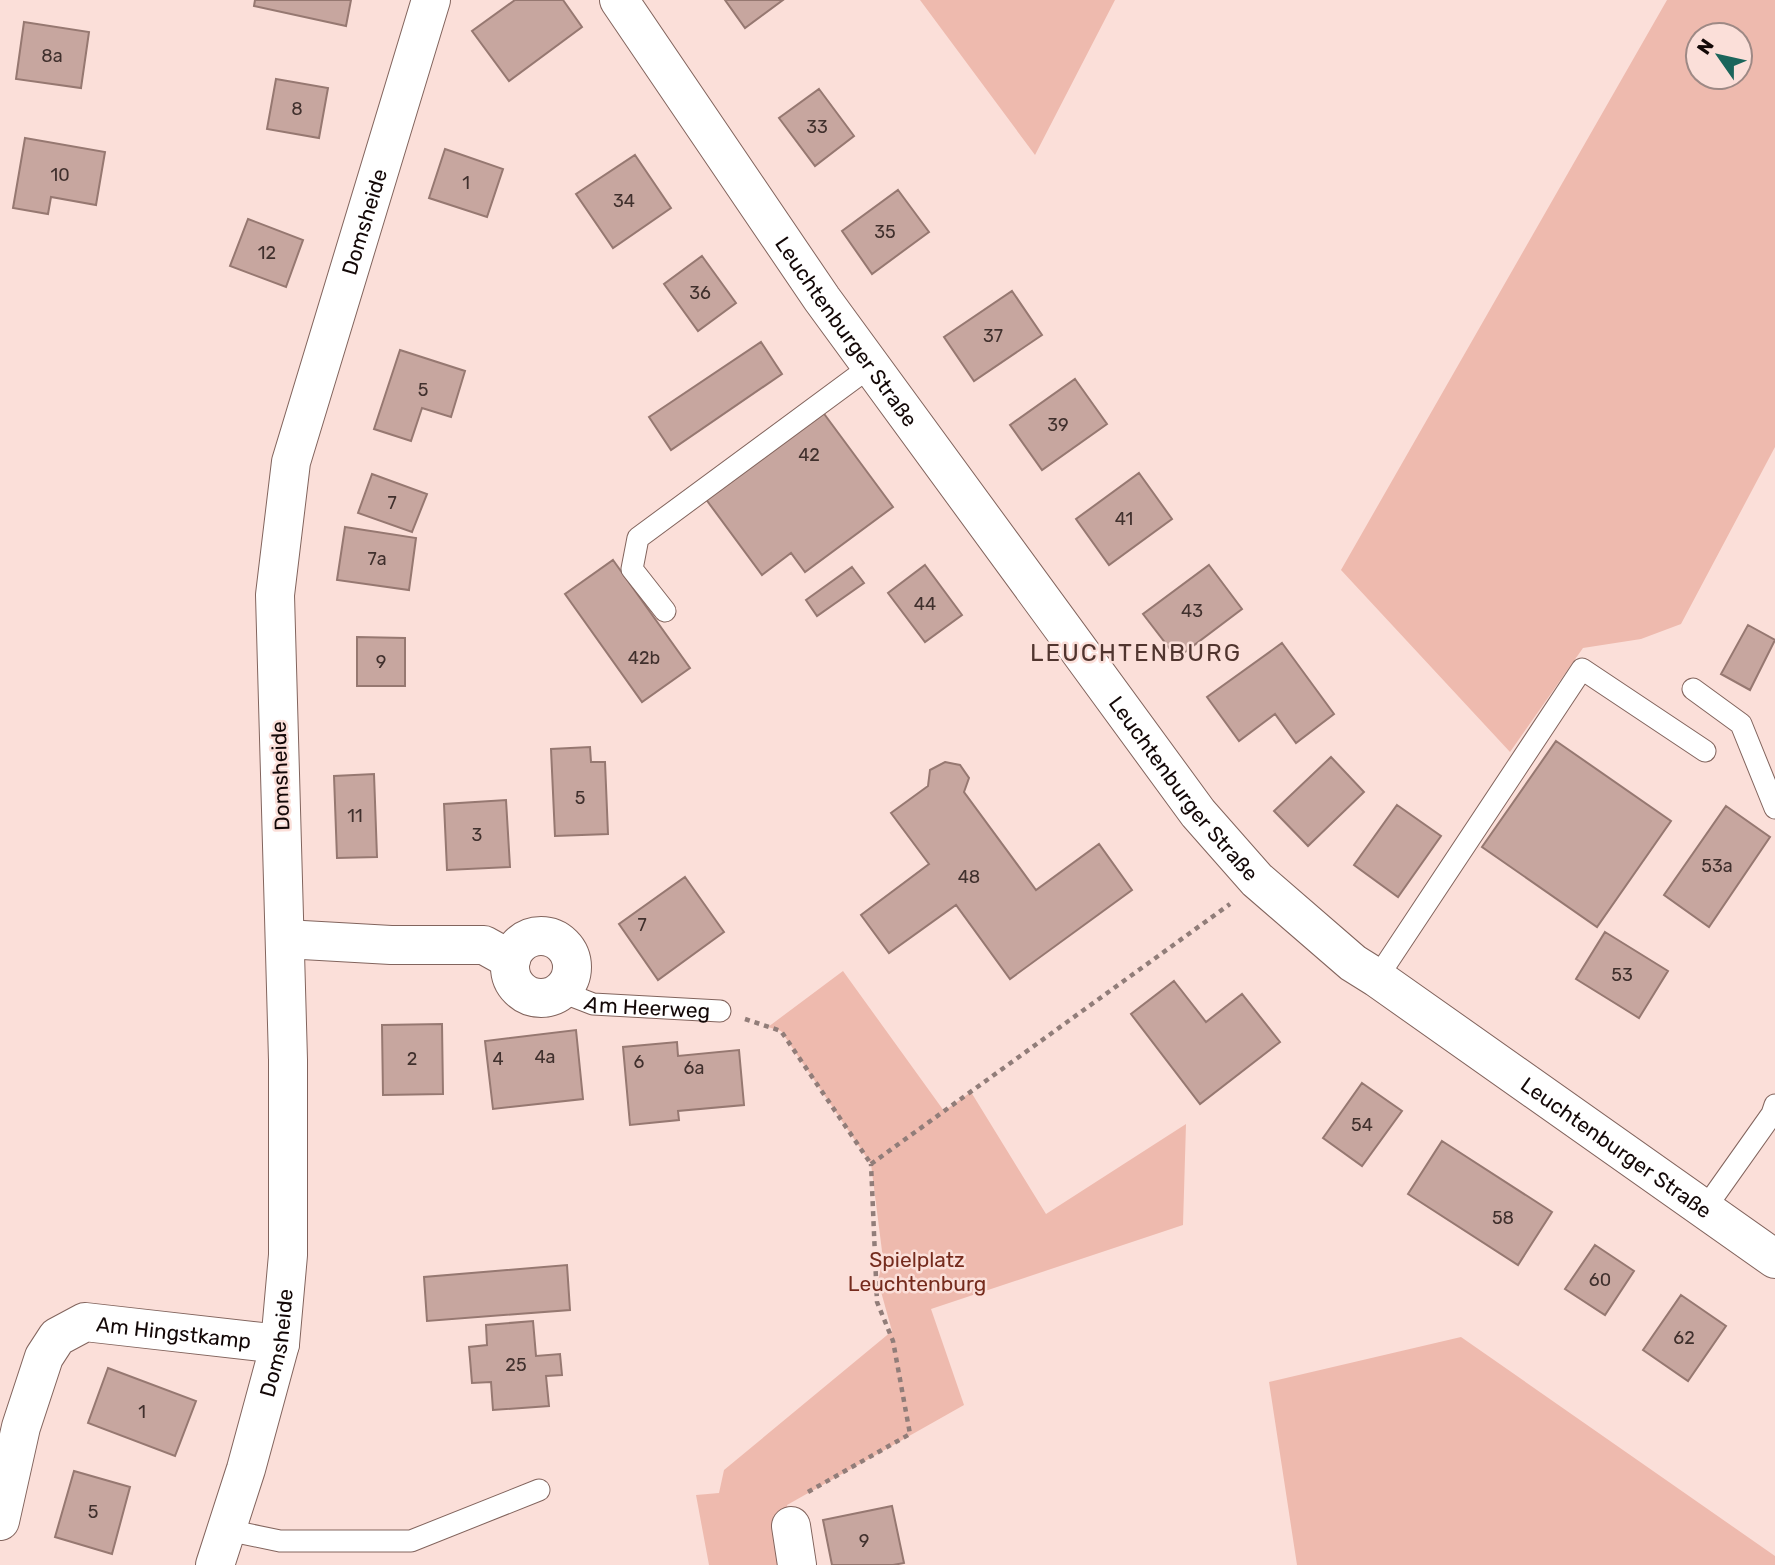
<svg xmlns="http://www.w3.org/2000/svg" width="1775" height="1565" viewBox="0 0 1775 1565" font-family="Rubik,sans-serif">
<rect width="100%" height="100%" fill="#fbdfd9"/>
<path fill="#eebaae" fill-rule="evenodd" d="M920,0h195l-80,155z
M1667,0h108v447l-94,177 -40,15 -58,9 -73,104 -169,-182zM1698,35h42v42h-42z
M843,971l101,140 27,-19 75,122 140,-90 -3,101 -252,84 33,96 -177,100 10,60h-88l-13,-70 23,-2 5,-23 168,-139 -14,-50 5,-22 -12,-95 -90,-133 -13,-4z
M1461,1337l314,219v9h-478l-28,-183z"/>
<path fill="#c7a69f" stroke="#967871" stroke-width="2" d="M255,0h96l-5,26 -92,-20z
M515,0h48l19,27 -73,54 -37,-50z
M725,0h58l-38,28z
M24,22l65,10 -8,56 -65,-9z
M276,79l52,9 -9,50 -52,-9z
M819,89l35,47 -39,30 -36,-48z
M25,138l80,14 -9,53 -45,-8 -3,17 -35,-6z
M445,149l58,20 -16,48 -58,-19z
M635,155l36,53 -58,40 -37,-54z
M898,190l31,42 -57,42 -30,-43z
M248,219l55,21 -17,47 -56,-21z
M702,256l34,47 -38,28 -34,-47z
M1012,291l30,44 -68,46 -30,-44z
M761,342l21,32 -111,76 -22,-33z
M400,350l65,21 -14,46 -29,-9 -11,33 -37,-12z
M1075,379l32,45 -65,46 -32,-45z
M822,411l71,96 -88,65 -14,-19 -29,22 -57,-77z
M1139,473l33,46 -63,46 -33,-46z
M372,474l55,20 -15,38 -54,-19z
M345,527l71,11 -7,52 -72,-10z
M613,560l77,108 -48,34 -77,-108z
M925,565l37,50 -37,27 -37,-49z
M1209,565l33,44 -65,49 -34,-44z
M852,567l12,16 -47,33 -11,-16z
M1748,625l27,15 -25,50 -29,-16z
M357,637l48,1v48h-48z
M1282,643l52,71 -38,29 -21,-29 -36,27 -32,-44z
M1556,741l115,80 -74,106 -115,-80z
M590,747l1,15h14l3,72 -53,2 -4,-87z
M1331,757l33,35 -56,54 -34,-35z
M945,762l15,3 9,13 -5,14 72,98 63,-46 33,46 -122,89 -54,-74 -67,48 -28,-38 68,-51 -38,-51 37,-27 2,-16z
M374,774l3,83 -40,1 -3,-82z
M506,800l4,67 -63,3 -3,-66z
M1397,805l44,31 -43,61 -44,-32z
M1726,806l44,31 -61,90 -45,-32z
M685,877l39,55 -66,48 -39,-56z
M1605,932l63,39 -29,47 -63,-39z
M1174,981l32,41 36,-28 38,48 -80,62 -69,-90z
M442,1024l1,70 -60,1 -1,-70z
M576,1030l7,69 -90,10 -8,-68z
M677,1042l1,14 61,-6 5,55 -66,6 1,9 -49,5 -7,-78z
M1362,1083l40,28 -40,55 -39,-28z
M1442,1141l110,71 -34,53 -110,-71z
M1595,1245l39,26 -29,44 -40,-26z
M567,1265l3,45 -143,11 -3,-44z
M1681,1295l45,31 -38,55 -45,-31z
M533,1321l3,35 24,-2 2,21 -16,1 3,30 -56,4 -2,-28 -19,1 -3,-36 18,-2 -1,-20z
M108,1368l88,33 -21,55 -87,-33z
M74,1471l56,16 -18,67 -57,-17z
M892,1506l12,57 -11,2h-61l-9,-45z"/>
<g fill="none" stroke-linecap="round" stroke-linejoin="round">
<defs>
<g id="service">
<path d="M665,611l-33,-42 6,-31 233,-172"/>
<path d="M1693,689l48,35 34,84"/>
<path d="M1377,978l205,-309 123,82"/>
<path id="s1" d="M562,992l31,12 127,7"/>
<path d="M1704,1210l68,-96 3,-9"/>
<path d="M227,1530l53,11h131l128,-51"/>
</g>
<g id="minor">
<path id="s2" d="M619,0l203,299 376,514 59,67 96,83 24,15 398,281"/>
<circle cx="541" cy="967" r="31"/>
<path d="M285,939l106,6h93l27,15"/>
<path id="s3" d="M0,1521l21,-94 23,-70 13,-20 28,-15 195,22"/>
<path d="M791,1526l6,39"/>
<path id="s4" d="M215,1565l31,-96 34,-125 8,-89v-195l-13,-465 16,-133 140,-462"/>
</g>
</defs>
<use href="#service" stroke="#82645d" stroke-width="23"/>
<use href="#minor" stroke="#82645d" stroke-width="40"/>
<path stroke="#917d79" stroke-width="4.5" stroke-dasharray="5 5" stroke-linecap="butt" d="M745,1019l36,12 90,133
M871,1164l359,-260
M808,1492l102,-58 -17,-93 -16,-39 -6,-138"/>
<use href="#service" stroke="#fff" stroke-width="21"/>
<use href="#minor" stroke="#fff" stroke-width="38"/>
</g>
<g text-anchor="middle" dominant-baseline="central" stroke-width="5" stroke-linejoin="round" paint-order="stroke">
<g font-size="18" fill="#40302d">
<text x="52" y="56">8a</text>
<text x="297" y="109">8</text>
<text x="817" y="127">33</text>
<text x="60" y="175">10</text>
<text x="466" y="183">1</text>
<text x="624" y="201">34</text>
<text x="885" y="232">35</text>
<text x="267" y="253">12</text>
<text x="700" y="293">36</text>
<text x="993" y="336">37</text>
<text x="423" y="390">5</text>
<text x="1058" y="425">39</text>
<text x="809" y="455">42</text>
<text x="392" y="503">7</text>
<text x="1124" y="519">41</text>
<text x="377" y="559">7a</text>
<text x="925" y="604">44</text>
<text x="1192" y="611">43</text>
<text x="644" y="658">42b</text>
<text x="381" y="662">9</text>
<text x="580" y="798">5</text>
<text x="355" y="816">11</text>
<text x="477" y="835">3</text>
<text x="1717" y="866">53a</text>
<text x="969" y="877">48</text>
<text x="642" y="925">7</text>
<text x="1622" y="975">53</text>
<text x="545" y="1057">4a</text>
<text x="412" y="1059">2</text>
<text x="498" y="1059">4</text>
<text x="639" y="1062">6</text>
<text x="694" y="1068">6a</text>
<text x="1362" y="1125">54</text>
<text x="1503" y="1218">58</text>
<text x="1600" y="1280">60</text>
<text x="1684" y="1338">62</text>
<text x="516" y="1365">25</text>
<text x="142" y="1412">1</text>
<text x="93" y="1512">5</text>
<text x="864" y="1541">9</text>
</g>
<g font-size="21" fill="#130807" stroke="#fbdfd9">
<text stroke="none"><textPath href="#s4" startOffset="1365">Domsheide</textPath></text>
<text stroke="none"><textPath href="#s2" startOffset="402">Leuchtenburger Straße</textPath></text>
<text transform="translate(280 776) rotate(-92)">Domsheide</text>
<text stroke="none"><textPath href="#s2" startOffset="970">Leuchtenburger Straße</textPath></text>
<text stroke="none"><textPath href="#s1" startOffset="88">Am Heerweg</textPath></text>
<text stroke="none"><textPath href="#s2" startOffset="1536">Leuchtenburger Straße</textPath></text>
<text stroke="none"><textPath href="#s3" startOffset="315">Am Hingstkamp</textPath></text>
<text stroke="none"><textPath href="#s4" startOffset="231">Domsheide</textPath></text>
</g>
<g font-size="21" fill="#752b1d" stroke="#fbdfd9">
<text x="917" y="1259">Spielplatz<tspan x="917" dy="24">Leuchtenburg</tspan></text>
</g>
<g font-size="24" letter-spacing="2" fill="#50352f" stroke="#fbdfd9">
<text x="1136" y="653">LEUCHTENBURG</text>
</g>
</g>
<g transform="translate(1719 56) rotate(304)"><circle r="33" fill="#fbdfd9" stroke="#9e8985" stroke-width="2"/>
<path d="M0-5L12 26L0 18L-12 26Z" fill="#1b655b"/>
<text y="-10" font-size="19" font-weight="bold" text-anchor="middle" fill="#130807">N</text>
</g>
</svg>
